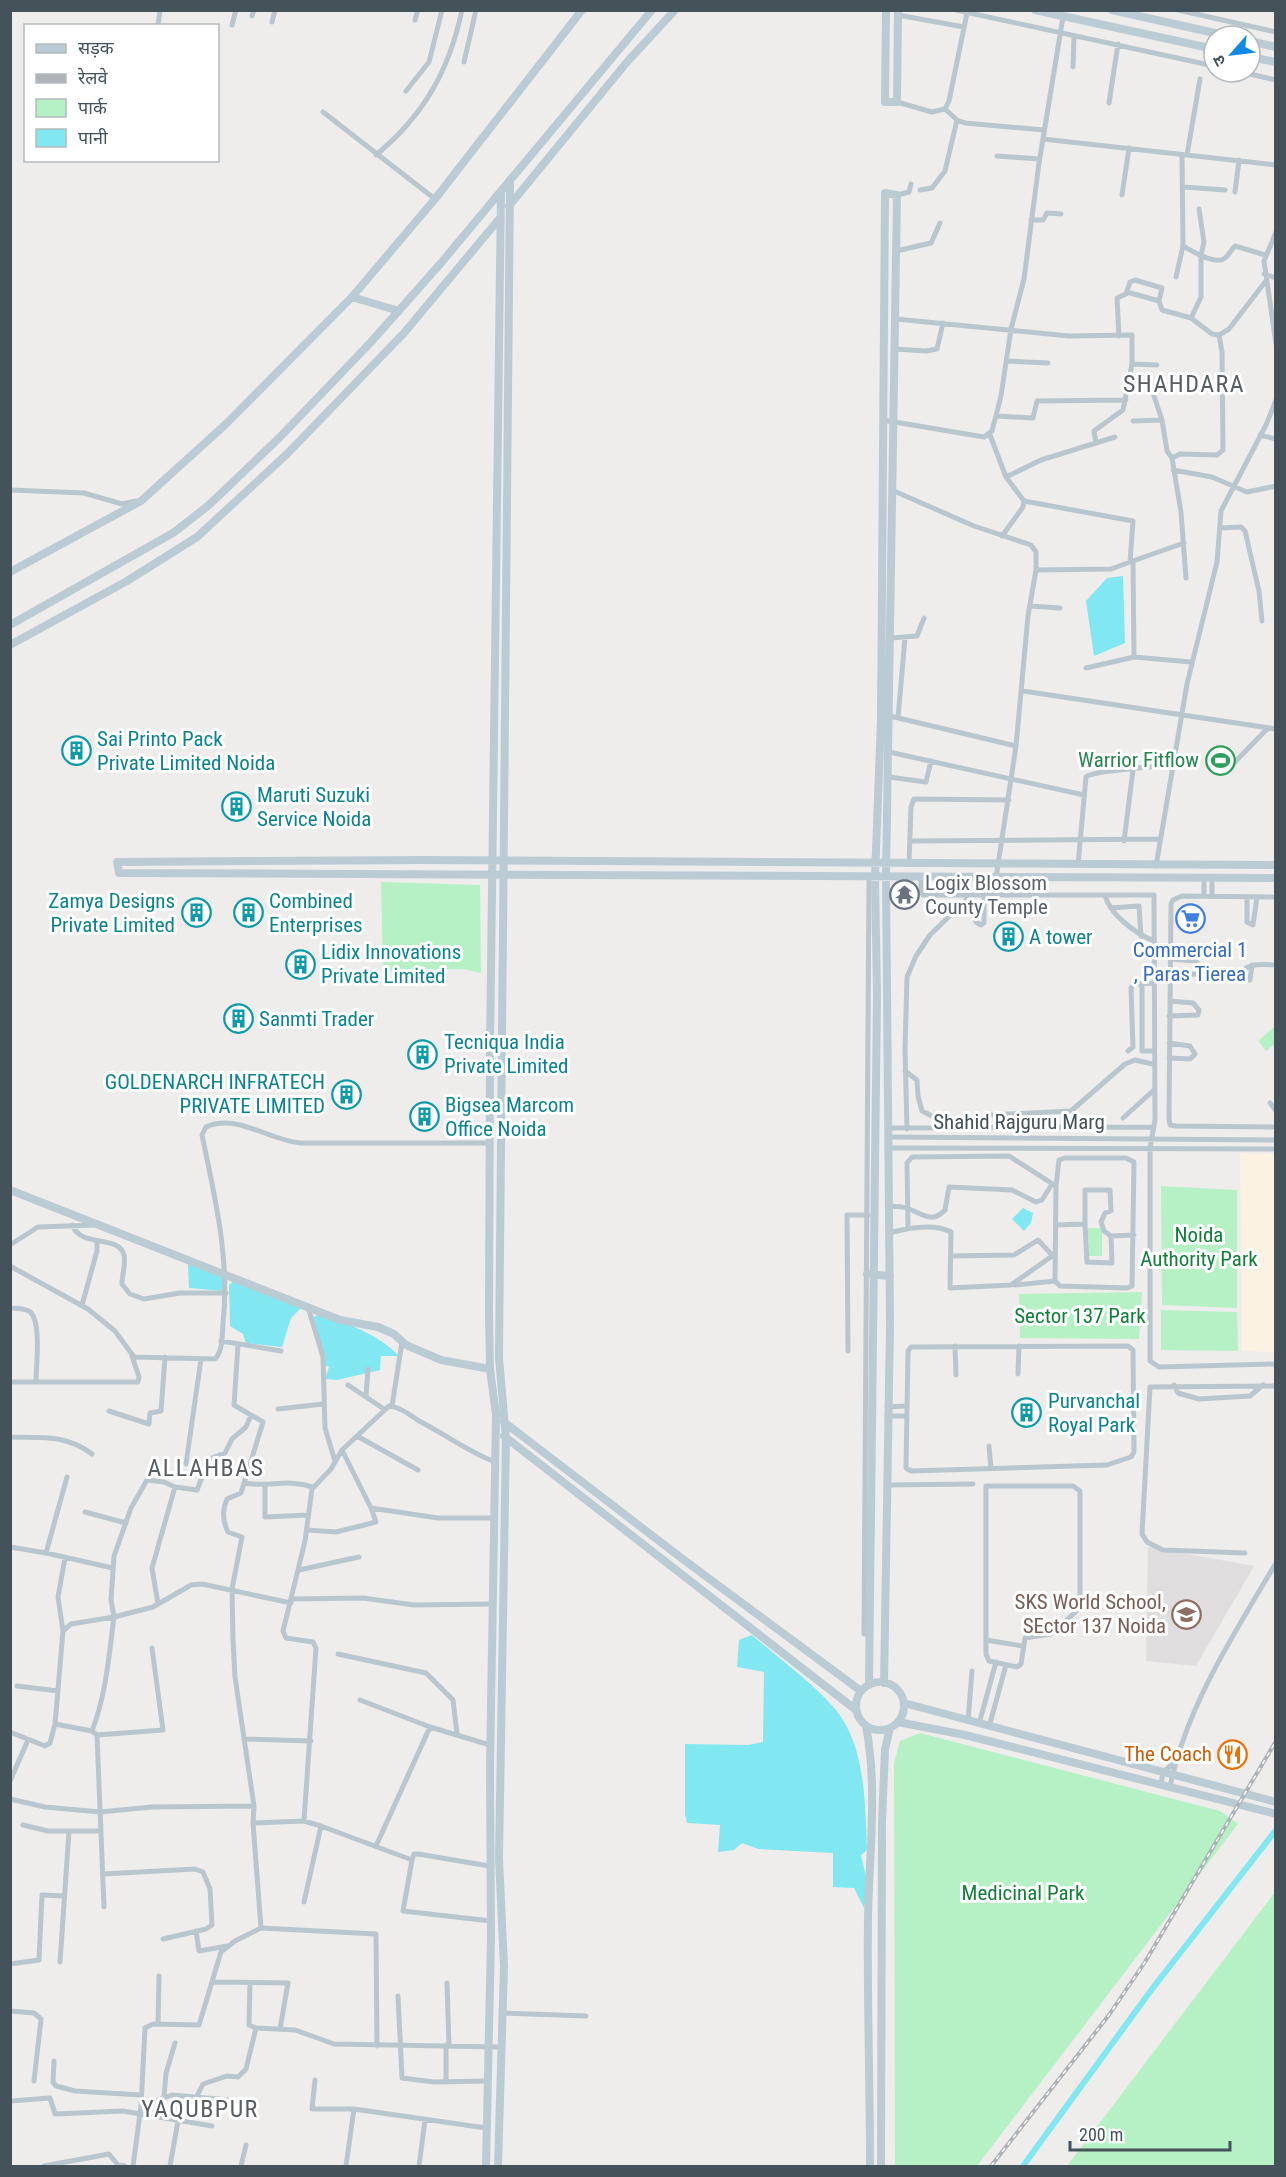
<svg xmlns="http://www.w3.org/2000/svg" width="1286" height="2177" viewBox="0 0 1286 2177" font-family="'Roboto Condensed','Noto Sans Devanagari',sans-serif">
<rect width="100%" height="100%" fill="#efecec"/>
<path fill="#fcf2e2" d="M1240,1153l35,1v198l-33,-1z"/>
<path fill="#e0ddde" d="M1148,1547l106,19 -58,100 -50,-5z"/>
<path fill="#b6f1c5" d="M381,882l99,3 1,88 -18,-4 -80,2z
M1275,1026v18l-9,7 -8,-10z
M1161,1186l76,4v118l-75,-3z
M1088,1228h14v28h-13z
M1142,1292l-3,47 -119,-1 -1,-44z
M1161,1310l76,2 1,39 -77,-1z
M920,1733l300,78 18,13 -261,342h-82l-1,-403 6,-22z
M1275,1892v274h-208z"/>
<path fill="#81e7f0" d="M1123,576l2,67 -31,13 -8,-55 21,-23z
M1023,1208l10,5 -2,10 -7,8 -12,-12z
M188,1264l36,12 -1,15 -34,-3z
M235,1280l66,28 -10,10 -9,29 -36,-4 -3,-9 -13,-8 -1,-41z
M320,1314c29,11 57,19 79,42h-18l-1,14 -43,10 -12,-1 4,-12 -6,-3 -9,-47z
M752,1635c26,23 62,49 83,74 31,37 30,95 32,141l-6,5 8,35 -5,18 -10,-20 -21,-1v-34l-75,-4 -16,-6 -8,7 -16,2 2,-27 -33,-2 -2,-9v-70l63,1 15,-3 1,-70 -27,-5 2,-27z"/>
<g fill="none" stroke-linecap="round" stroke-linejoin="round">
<path stroke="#81e7f0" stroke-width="6" d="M1023,2166l129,-177 124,-159"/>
<path stroke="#b9c6cd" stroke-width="5" d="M956,10l258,56
M1178,10l98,22
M898,15l66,12
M252,16l2,-6
M415,20l3,-10
M272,22l3,-12
M232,25l4,-15
M158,26l2,-16
M464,62l12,-52
M1073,67l1,-31
M1241,72l35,8
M406,91l23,-29 13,-52
M897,102l35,10 13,-3 4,-8 18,-88
M1109,103l9,-59
M945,109l12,11 8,3 79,7
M323,112l112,87
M1043,139l233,26
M376,155c48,-40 73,-84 86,-145
M1187,155l13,-76
M997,156l42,3
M1184,187l41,3
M920,190l12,-2 13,-17 12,-51
M1235,192l4,-32
M897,195l12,-3 2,-8
M1122,195l7,-47
M1031,220h12l4,-7 14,1
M1276,232l-12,29 12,83
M1183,246c9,5 33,20 42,12 4,-3 6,-8 10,-12l30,9
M896,251l35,-8 9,-20
M1264,274l12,4
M1176,277l7,-31 -1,-91
M1127,292l32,9 3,9 29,8 21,16 7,1 10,-6 36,-47
M1191,318l10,-21v-42l3,-13 -5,-33
M896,319l173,17 63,-1v29l-9,46 -29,21 2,12
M1119,336l-2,-38 9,-4 4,-12 5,-2 27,8 -3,13
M895,349l31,2 11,-2 6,-26
M1007,361l41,2
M1132,364l25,1
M997,416l36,2 4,-17 89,-1
M883,420l101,17 8,-6 9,-35 10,-67 13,-50 15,-116 24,-146
M1162,420l5,31 5,7
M1133,421l29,-1 -9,-27 3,-5 11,-3
M990,435l16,42 18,24 -1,6 -21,29
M1260,435l16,4
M1173,470l39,7 35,15 29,-6
M1006,477l35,-17 74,-23
M10,490l74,3 38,11 14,-3
M894,491l80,35 57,19 5,7v18l-8,46 -12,130 -20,132
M1024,501l109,20 -3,41 54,-19
M1220,528l21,-1 4,4 14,60 3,30
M1036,570l75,-1 19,-7
M1186,578l-5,-66 -9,-54 8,-4 37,1 6,-5 -1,-98 -3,-17
M1030,606l30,2
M891,638l26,-2 7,-18
M1134,657l57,5
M1086,668l48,-11 -1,-96
M1023,691l253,38
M890,716l126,30
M898,718l7,-80
M889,752l195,43
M1231,766l37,-38
M889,777l37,5 5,-21
M910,841l250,-2
M1124,841l9,-71
M909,863l2,-56 3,-8 95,1
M1078,865l8,-88c7,-7 70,-10 85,-12
M1156,866l31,-182 30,-122 4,-51 45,-86 10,-25
M869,877l-5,757h6
M1027,878v17
M1212,879v17
M921,893v-15
M923,895h48
M1035,895h119l1,225 -5,28v213l9,6 117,-3
M1105,895c4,19 31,39 49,46
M1204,896v-17
M1247,897v25l6,3 4,-28
M1276,897l-94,-1 -9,4 -2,4 -2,214 1,7 6,1 100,1
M968,898l8,24 5,3 3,-2v-28
M1111,908l28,-2 2,30
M1252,965l-2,15 -12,-1c5,-17 23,-15 38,-14
M1170,975l27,-1 4,-3 -5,-10 -26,-2
M1142,984v67h11
M1169,1016l29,-1 1,-5 -6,-7 -23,-2
M1128,1051l5,-4 -2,-59 3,-4 19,-1
M1169,1058l21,1 5,-5 -5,-8 -21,-3
M905,1071l12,9 1,16 4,15 10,5 18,1 8,11
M1270,1103l6,8
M1123,1118l31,-28
M888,1128l266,-1
M976,1128l13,-13 82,-4 54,-47 10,-4 18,4
M907,1129l-2,-80 2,-72 9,-21 14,-21 41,-40h64v-17
M888,1137l388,3
M888,1148l388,1
M1065,1158h61l8,4 -2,124 -5,2 -67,-2 -5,-5 1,-95 3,-26z
M889,1206c6,1 14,0 20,3 14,5 23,15 36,1l4,-23 63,3 24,12 6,-2 10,-16
M72,1225c10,24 47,9 52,30 2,9 -2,20 -2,29l8,10 14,5 36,-6h46
M1056,1225l29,-1 2,38 25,1 -1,-27 -7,-5 -3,-9 4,-9 6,-2 -1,-21h-25v34
M908,1228l-1,-65 5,-6 97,-1 47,30
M889,1233c18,-5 45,-10 62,-1l-1,56 61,-3 44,-31
M1111,1236l23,-1
M10,1245l28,-18 57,-2
M951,1256l63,-1 24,-15 15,16
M10,1266l78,43 27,22 19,26 81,2c8,-8 7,-24 8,-35 7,-66 -8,-126 -21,-189l4,-8c31,-14 62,13 94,16h191
M1015,1285l40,-4
M82,1305l15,-54v-9
M308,1307l15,50 2,71 10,33
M10,1308c6,0 14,1 19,3 13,8 7,56 7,70
M221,1341l60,10
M238,1345l-4,60 29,17 -22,71 -14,6c-5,11 -4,23 1,33l14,5 -10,52 1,51 2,37 19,129 -1,17 8,105
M955,1346l1,29
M1128,1346l5,4 1,102 -3,5 -24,8 -196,6 -5,-3 2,-117 3,-4z
M848,1351l-1,-136h21
M1018,1374l1,-28
M10,1382h128l1,-5 -7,-21
M348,1385l36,24
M1174,1385l4,8 21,6 51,-3 13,-11
M366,1397l2,-28
M392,1406l10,-64
M887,1407l19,-1
M278,1409l45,-5
M109,1411l40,13 1,-11 11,-2 4,-54
M887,1416h19
M357,1436l61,34
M10,1437c31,1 56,-3 82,17
M989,1446l2,23
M186,1464l15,-105
M244,1483c26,5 41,-5 69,4
M265,1484v33l43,-2
M886,1485l87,-1
M986,1486h87l7,5v117l-29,26 -26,4 -4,26 -4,3 -28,-6 -3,-7z
M371,1508l67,10h56
M85,1512l41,11
M307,1530l29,2 40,-10 -5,-14 -29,-58
M10,1547l36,6 21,-76
M46,1553l67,15
M1245,1553l-82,-3 -16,-8 -5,-8 8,-147 126,-1
M299,1570l60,-13
M292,1599l71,-1 51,7 79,-1
M158,1604l-6,-36 23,-81 22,3 12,-31 16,-6 7,-14 14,-12 5,-12
M63,1631l8,-7 43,-7 -3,-17 3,-44 17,-48 16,-28 17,2 11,5
M986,1640l36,6
M338,1654l88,19 27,27 4,34
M17,1686l41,5
M360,1700l70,27 60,18
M968,1721l4,-50
M55,1724l37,7
M979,1724l17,-62
M989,1727l17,-62
M10,1732l35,14 5,-3 5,-19 8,-93 -5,-34 7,-39
M97,1735l66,-5 -11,-82
M245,1739l66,2
M10,1781l18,-41
M1161,1784l2,-12 11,-9
M1170,1787c16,-80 65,-155 106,-224
M10,1799l35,8 55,5 52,-5 102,-1
M253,1823l51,-2
M23,1825l25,6h53
M321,1826l-17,-5 12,-173 -3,-6 -27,-4 -3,-7 22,-90 7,-52 19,-20 11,-19 47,-44c11,1 21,9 30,15 26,13 49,31 76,41
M376,1846l54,-119
M412,1860l-9,51 88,10
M103,1874l92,-5 8,3 7,17 2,36 -6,4 -43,10
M304,1902l17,-76 91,34 2,-6h4l71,12
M104,1907l-7,-172 -5,-4c14,-36 17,-76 22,-114l39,-10 38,-22 11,-1 89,19
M196,1931l3,20 28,-5
M60,1962l9,-131
M10,1964l29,-4 3,-65 22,1
M213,1982l75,1 -8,46
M250,1983l-1,42 7,3
M447,1983l2,62
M398,1996l4,82 32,4 53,-1
M10,2011l24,2 7,6 -7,62
M502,2013l84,3
M158,2024l1,-48
M446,2045v37
M54,2061l-1,21 3,4 19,5 66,4
M315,2080l-3,29h42l132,19
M197,2096l6,-12 24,-8 11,1 8,-8 10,-41 39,2 39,14 166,3
M164,2097l2,-24 9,-30
M11,2101l39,-3 5,16 68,-3 89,15
M141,2106l31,-11 57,5
M44,2166l65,-12 9,11 7,1
M133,2166l8,-60 4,-78 8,-4 46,1 22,-73 14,-11 26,-13 115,6 1,112
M170,2166l8,-45
M241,2166l5,-21
M346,2166l8,-57
M419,2166l6,-46"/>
<path stroke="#bbcbd4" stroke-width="8" d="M886,10l-1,92h12l1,-92
M1035,10l179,39
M1112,10l116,26
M1250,41l26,6
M1250,57l26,5
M509,206l118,-144 48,-52
M352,297l47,14
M10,572l131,-71 85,-77 126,-127 83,-98 147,-189
M10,625l163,-92 36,-28 71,-68 91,-95 70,-79 211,-253
M10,645l117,-64 70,-44 90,-83 117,-121 96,-115
M1276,865l-852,-5 -307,2 2,11 1157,5
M10,1190l330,130 38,7 16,7 12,11 35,15 49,9
M867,1274l23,2
M504,1422l180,138 177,131
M504,1436l352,274
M856 1706a24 24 0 1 1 48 0a24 24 0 1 1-48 0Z
M869,1685l8,-690 -2,-118 6,-158 4,-526 12,2 -11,682 4,449 -6,357
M904,1703l372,99
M898,1722l67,13 311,79
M866,1726c12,62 3,129 2,193 -1,82 2,165 2,247
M486,2166l5,-228 -1,-172 6,-351 -6,-46 -1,-52 1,-268 11,-857
M498,2166l6,-200 -5,-107 7,-421 -7,-80 11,-1178
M881,2166l1,-344 3,-73 5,-21"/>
<defs>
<path id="rail" d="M991,2166l118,-151 36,-53 131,-221"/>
</defs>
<use href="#rail" stroke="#aeb3b7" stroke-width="4"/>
<use href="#rail" stroke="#fff" stroke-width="1.5" stroke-dasharray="4.5" stroke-linecap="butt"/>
</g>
<defs>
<symbol id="building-ring" viewBox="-11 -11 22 22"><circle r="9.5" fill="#fff" stroke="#0f9aa8" stroke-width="1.5"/><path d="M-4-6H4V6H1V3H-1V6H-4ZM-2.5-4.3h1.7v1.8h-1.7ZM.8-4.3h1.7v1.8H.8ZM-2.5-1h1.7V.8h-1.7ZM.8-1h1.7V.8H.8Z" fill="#0f9aa8"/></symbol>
<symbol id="stadium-ring" viewBox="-11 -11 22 22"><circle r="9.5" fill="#fff" stroke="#2e9e5b" stroke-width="1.5"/><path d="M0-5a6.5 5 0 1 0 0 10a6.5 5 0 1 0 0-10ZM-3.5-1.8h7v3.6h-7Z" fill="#2e9e5b"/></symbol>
<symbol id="temple-ring" viewBox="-11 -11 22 22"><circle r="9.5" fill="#fff" stroke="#6b7280" stroke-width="1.5"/><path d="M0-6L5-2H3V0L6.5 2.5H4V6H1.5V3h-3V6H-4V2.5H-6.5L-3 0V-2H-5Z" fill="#6b7280"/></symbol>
<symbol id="supermarket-ring" viewBox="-11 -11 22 22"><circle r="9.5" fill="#fff" stroke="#3f7fe0" stroke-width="1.5"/><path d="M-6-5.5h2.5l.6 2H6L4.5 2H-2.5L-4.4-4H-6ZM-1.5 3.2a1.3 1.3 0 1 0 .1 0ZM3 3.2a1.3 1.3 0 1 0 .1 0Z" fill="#3f7fe0"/></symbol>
<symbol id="school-ring" viewBox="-11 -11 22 22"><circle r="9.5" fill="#fff" stroke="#8d6e63" stroke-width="1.5"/><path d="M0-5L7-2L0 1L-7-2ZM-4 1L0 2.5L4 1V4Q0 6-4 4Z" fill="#8d6e63"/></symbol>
<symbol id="restaurant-ring" viewBox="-11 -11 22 22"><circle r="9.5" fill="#fff" stroke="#e8710a" stroke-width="1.5"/><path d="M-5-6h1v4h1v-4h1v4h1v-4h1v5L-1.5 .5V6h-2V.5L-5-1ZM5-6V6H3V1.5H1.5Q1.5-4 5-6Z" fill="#e8710a"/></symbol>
</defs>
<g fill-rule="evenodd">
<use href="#building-ring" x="60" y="734" width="33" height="33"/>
<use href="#stadium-ring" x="1204" y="744" width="33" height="33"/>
<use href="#building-ring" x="220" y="790" width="33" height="33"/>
<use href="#temple-ring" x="888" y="878" width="33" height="33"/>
<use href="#building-ring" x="180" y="896" width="33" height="33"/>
<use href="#building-ring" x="232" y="896" width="33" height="33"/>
<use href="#supermarket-ring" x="1174" y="902" width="33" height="33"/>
<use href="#building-ring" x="992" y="920" width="33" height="33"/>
<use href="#building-ring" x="284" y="948" width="33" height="33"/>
<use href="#building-ring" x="222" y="1002" width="33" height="33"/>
<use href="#building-ring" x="406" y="1038" width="33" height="33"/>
<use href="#building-ring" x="330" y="1078" width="33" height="33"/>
<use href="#building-ring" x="408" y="1100" width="33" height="33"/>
<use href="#building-ring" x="1010" y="1396" width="33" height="33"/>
<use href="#school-ring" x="1170" y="1598" width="33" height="33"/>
<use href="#restaurant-ring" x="1216" y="1738" width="33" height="33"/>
</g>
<g text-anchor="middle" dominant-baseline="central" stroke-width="6" stroke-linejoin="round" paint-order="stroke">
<g font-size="21" fill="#0d838f" stroke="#fff" text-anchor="start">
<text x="97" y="739">Sai Printo Pack<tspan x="97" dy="24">Private Limited Noida</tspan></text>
<text x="257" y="795">Maruti Suzuki<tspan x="257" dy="24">Service Noida</tspan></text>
<text x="175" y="901" text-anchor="end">Zamya Designs<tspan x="175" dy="24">Private Limited</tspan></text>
<text x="269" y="901">Combined<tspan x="269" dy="24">Enterprises</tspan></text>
<text x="1029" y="937">A tower</text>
<text x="321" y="952">Lidix Innovations<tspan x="321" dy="24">Private Limited</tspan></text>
<text x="259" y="1019">Sanmti Trader</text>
<text x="444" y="1042">Tecniqua India<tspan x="444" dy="24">Private Limited</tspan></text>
<text x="325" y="1082" text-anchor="end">GOLDENARCH INFRATECH<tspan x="325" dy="24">PRIVATE LIMITED</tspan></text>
<text x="445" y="1105">Bigsea Marcom<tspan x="445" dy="24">Office Noida</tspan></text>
<text x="1048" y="1401">Purvanchal<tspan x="1048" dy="24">Royal Park</tspan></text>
</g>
<g font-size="21" fill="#27864d" stroke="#fff" text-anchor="end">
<text x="1199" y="760">Warrior Fitflow</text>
</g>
<g font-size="21" fill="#5b616d" stroke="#fff" text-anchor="start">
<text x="925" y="883">Logix Blossom<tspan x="925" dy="24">County Temple</tspan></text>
</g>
<g font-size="21" fill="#366cbe" stroke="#fff">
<text x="1190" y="950">Commercial 1<tspan x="1190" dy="24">, Paras Tierea</tspan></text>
</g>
<g font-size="21" fill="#44525a" stroke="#fff">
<text x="1019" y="1122">Shahid Rajguru Marg</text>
</g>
<g font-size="21" fill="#117f3a" stroke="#fff">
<text x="1199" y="1235">Noida<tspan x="1199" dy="24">Authority Park</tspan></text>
<text x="1080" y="1316">Sector 137 Park</text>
<text x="1023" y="1893">Medicinal Park</text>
</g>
<g font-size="21" fill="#785e54" stroke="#fff" text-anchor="end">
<text x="1166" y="1602">SKS World School,<tspan x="1166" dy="24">SEctor 137 Noida</tspan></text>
</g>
<g font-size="21" fill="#c56008" stroke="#fff" text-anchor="end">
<text x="1212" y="1754">The Coach</text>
</g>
<g font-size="24" letter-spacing="1.5" fill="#585e61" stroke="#fff">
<text x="1184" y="384">SHAHDARA</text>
<text x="206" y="1468">ALLAHBAS</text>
<text x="200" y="2109">YAQUBPUR</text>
</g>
</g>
<rect width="1286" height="2177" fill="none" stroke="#44525a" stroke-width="24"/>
<rect x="24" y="24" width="195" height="138" fill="#ffffff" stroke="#b4babd" stroke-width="1.5"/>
<rect x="36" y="44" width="30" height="9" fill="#bbcbd4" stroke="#b4babd" stroke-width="1.5"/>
<text x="78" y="54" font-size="18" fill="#44525a">सड़क</text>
<rect x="36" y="74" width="30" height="9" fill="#aeb3b7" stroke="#b4babd" stroke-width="1.5"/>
<text x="78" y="84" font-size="18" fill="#44525a">रेलवे</text>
<rect x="36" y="99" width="30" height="18" fill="#b6f1c5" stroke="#b4babd" stroke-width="1.5"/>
<text x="78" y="114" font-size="18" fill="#44525a">पार्क</text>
<rect x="36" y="129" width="30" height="18" fill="#81e7f0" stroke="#b4babd" stroke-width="1.5"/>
<text x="78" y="144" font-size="18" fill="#44525a">पानी</text>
<g transform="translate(1232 54) rotate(242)"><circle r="28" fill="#ffffff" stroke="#b4babd" stroke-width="1.5"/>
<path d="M0-4.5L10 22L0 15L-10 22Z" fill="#0f89e6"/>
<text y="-9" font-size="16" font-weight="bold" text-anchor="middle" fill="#44525a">उ</text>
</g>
<path d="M1070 2141v9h160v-9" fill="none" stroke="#44525a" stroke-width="3"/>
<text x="1079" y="2141" font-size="18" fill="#44525a" stroke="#ffffff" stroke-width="4.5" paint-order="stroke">200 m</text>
</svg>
